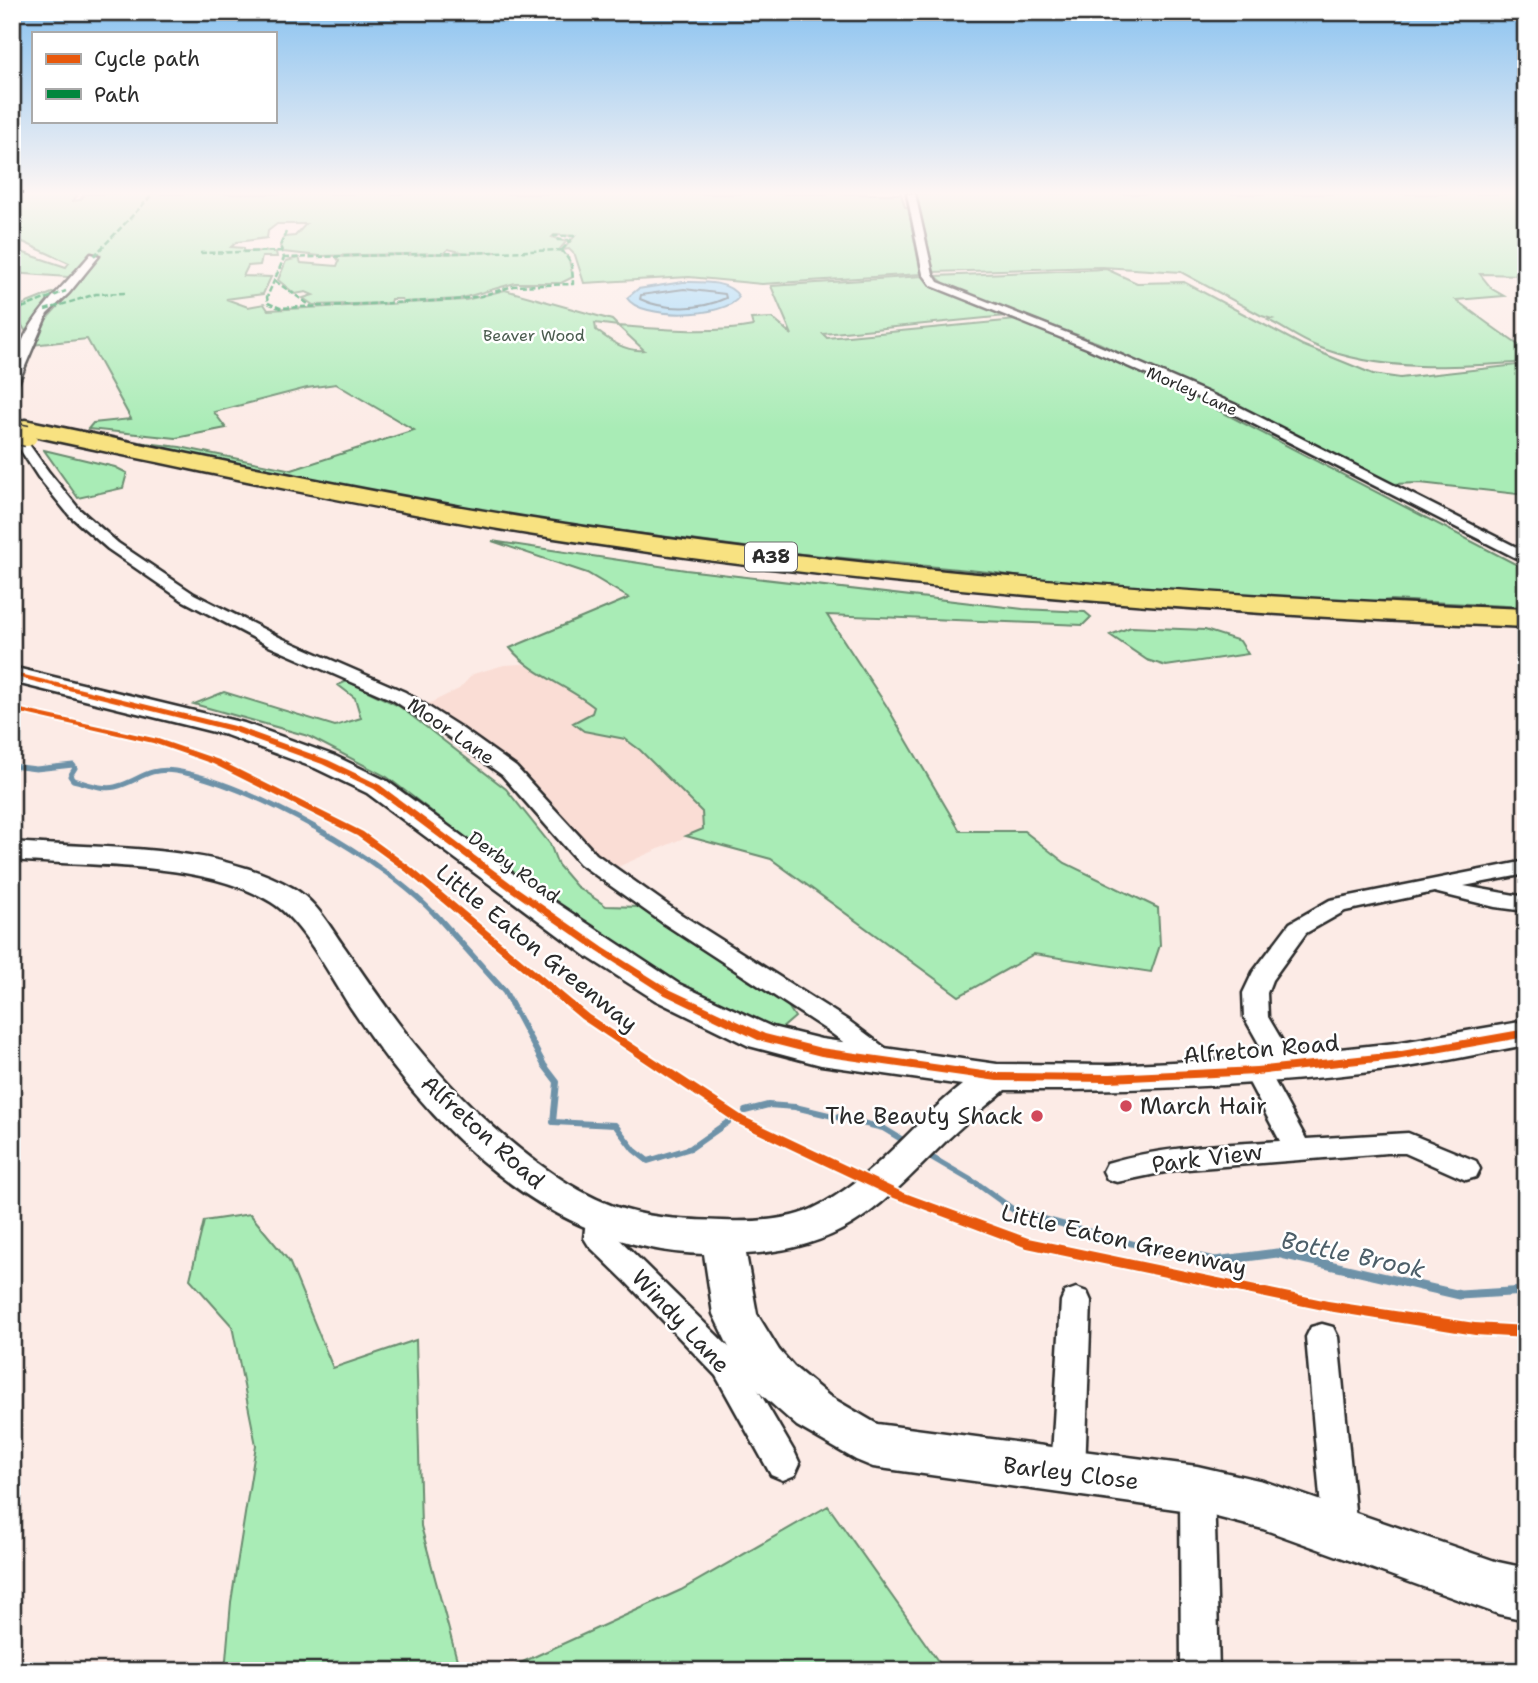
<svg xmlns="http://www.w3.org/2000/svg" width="1538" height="1683" viewBox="0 0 1538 1683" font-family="'Shantell Sans',sans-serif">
<rect width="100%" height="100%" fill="#fcebe6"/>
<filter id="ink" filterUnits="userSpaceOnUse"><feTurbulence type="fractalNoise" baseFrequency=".0143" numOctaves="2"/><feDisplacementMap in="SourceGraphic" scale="14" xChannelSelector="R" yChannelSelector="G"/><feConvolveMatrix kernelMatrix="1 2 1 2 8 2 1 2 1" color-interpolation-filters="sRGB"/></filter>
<g filter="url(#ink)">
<path fill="#faddd5" d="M523,664l56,31 15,12 -2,6 -18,9 10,9 41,8 15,11 62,62 2,17 -91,40 -23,-16 -25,-28 -15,-25 -23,-24 -101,-71 33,-16 14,-15 31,-9z"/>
<path fill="#a9ecb6" stroke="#6a8c70" stroke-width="2" fill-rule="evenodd" d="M12,194h66l-5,7 7,-1 5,-6h816l4,13h3l13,67 -159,10 -73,-7 -105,6 -9,-28 -6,-6 -6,1 12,-14 -21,-1 -2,2 14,5 -7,8 9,6 5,21 -12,6h-46l-56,16 -56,3 -1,-3h-11l-1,4 -77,2 -10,-7 10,-3 -7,-3 -11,2 -17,-14 8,-19 13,-3 2,5 36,3 2,-5 -3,-4 161,-5 -31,1 -18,-4 -3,4 -125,3 -37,-4 -3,-6 4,-9 11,-1 11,-12h-29l-9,7 -1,7 -30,4 -6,5 13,1v3l32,1 1,5h-15l-2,8 -12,1 -5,10 28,1 -8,17 -37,5 22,8 16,-3 4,6 198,-10 39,-10 107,30 6,6c45,3 91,8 135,0l-2,-7 21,-1 20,17 -21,-49 152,-10 12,12 71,28 -183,18 4,4 189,-18 64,23 82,38 361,187 3,1v38l-135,-7 -34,3 -309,-22 -59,-9 -197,-19 -232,-30 -146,-20 -304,-64 70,8 112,23 122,-40 -78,-46 -29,4 -93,24 12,16 -50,10 -88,-9 5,-6 38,-4 -44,-80 -56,6 12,-22 40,-45 -71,-5v-24l54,18 3,-4 -57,-26zM595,323l23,3 26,24c-18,2 -34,-9 -48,-20z
M916,194h610v81l-46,-1 12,15 12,7 -48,4c23,17 45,34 70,50v12c-68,5 -145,11 -210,-16 -17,-7 -32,-18 -48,-26l4,-1 -10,-3 -81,-44 -79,-5 -168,5z
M1106,269l31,14 47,-1 118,63 71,29 27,4 126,-14v131l-106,-12 -27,1 -294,-141 -151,-56 -12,-11z
M62,289l-23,24 -13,19 -14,-23z
M44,450l71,17 12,6 -4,15 -45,10z
M492,541l194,29 337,39 62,3 6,5 -8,8 -256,-10 59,90 74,126h64l41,32 93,45 2,37 -9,27 -117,-18 -75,42 -188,-137 -85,-23 17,-7 -1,-17 -62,-62 -15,-11 -41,-8 -11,-8 19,-10 2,-6c-27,-22 -62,-32 -84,-59l119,-50 -42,-25z
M1131,627l74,3 35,11 8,13 -82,12 -19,-6 -37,-25z
M347,681l52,25 107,83 44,55 8,21 18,21 30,20 34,1 23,12 26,16 56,44 41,24 9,14 -14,12 -119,-48 -75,-50 -200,-154 -79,-41 -114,-32 30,-12 111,34 26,-8 -6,-20 -17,-13z
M250,1214l39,47 44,107 83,-28 5,186 39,145h-235l6,-69 25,-157 -24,-119 -42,-47 14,-58z
M828,1506l117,165h-442l178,-81z"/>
<path fill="#9bd7fb" stroke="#6e92a8" stroke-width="2" d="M683,282c17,0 47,-2 56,15 -14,21 -99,23 -112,1l11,-9z"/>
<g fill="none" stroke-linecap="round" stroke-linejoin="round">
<path stroke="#58707e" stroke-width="2" d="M684,289l41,5 1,4c-25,12 -61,13 -86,1l1,-4z"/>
<path stroke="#6e92a8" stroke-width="5" d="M12,766l24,3 37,-4 2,3 -5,8 3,4c13,3 29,10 42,7 23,-5 31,-20 60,-16 75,12 212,90 262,146"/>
<path stroke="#6e92a8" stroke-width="6" d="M436,915l69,77 39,73 13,17 -4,40 62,3 19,25 14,11 43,-13 37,-26
M745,1111l23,-6 27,2 88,21 23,14
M926,1154l53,31 36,26 140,39"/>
<path stroke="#6e92a8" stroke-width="9" d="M1149,1248l66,13 62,-8 183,42 66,-4"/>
<defs>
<path id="street" d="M907,194h8l18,80 5,8 157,62 139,60 292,148v11l-300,-153 -139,-62 -155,-62 -9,-12z
M91,254l8,2 -30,37 -22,21 -29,69 -6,3c0,-56 46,-92 79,-132z
M12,415l6,4 10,24 20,28 31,38 39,34 76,51 87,44 124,54 55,35 56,40 80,87 83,59 170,108 47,35 4,6 -4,6 -9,3 -9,-3 -47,-35 -168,-110 -83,-59 -78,-89 -56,-40 -53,-35 -124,-54 -87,-46 -74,-51 -39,-34 -31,-38 -22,-34 -4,-8z
M1526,861v13l-62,12 62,11v14l-31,-4 -61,-15 -89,19 -39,22 -34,47 -5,13 1,24 30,51 -4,6 -9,3 -9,-3 -32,-57 -1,-24 10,-21 37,-49 40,-23z
M1256,1062l9,2 41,75 102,-6 68,28 4,8 -4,8 -10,3 -61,-27h-18l-212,17 -58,12 -10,-3 -4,-8 4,-8c56,-17 115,-18 173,-22l-37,-70 4,-7z
M600,1208l10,3 4,8v15l124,122 57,97 5,11 -5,11 -12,5 -12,-5 -55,-99 -89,-93 -38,-37 -5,-8 2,-19 4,-8z
M1076,1288l11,4 4,9 -6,172 -5,11 -12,5 -12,-5 -5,-11 10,-172 4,-9z
M1322,1324l11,3 5,10 19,194 -5,12 -12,5 -12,-5 -5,-12 -17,-194 5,-10z
M1197,1473l12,4 5,12 5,182h-38l-1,-182 5,-12z"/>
<path id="secondary" d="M12,667l232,56 91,33 52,25 136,100 156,103 93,43 49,12 176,25 113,1 146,-7 140,-15 130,-22v24c-44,8 -88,18 -132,24 -129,17 -258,22 -389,21 -19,16 -39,32 -57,49 -67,66 -101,109 -202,115l11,60 22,36 15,17 35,29 48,28 320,42 66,15 235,81 28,6v52l-28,-6 -235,-85 -66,-17 -324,-45 -17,-7 -59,-34 -35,-31 -15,-17 -13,-20 -21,-44 -9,-60c-154,-4 -270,-122 -351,-243 -21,-31 -50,-90 -82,-109 -70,-42 -179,-35 -259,-42v-18c88,7 203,1 281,46 24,14 36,38 52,60 20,29 39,57 60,84 48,63 143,156 221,178 31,9 64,10 96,11 29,1 64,0 90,-12 59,-27 100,-85 150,-124l-141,-20 -72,-19 -94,-46 -66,-42 -222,-165 -52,-25 -89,-33 -214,-53z"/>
<path id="highway" d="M25,420c169,35 338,72 508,99 328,52 661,77 993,90v18c-331,-14 -663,-40 -991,-92 -111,-18 -221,-40 -331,-63 -62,-14 -125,-25 -187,-40l-3,-5 3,-5z"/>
</defs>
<use href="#street" stroke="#2b2b2b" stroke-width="5"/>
<use href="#secondary" stroke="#2b2b2b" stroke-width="5"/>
<use href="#highway" stroke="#2b2b2b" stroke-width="5"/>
<use href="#street" fill="#fff" fill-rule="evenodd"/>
<use href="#secondary" fill="#fff" fill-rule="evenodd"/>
<use href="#highway" fill="#f8e281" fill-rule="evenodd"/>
<defs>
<path id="highway-bridge" d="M12,433l15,3"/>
</defs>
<use href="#highway-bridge" stroke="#2b2b2b" stroke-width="23" stroke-linecap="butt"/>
<use href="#highway-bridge" stroke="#f8e281" stroke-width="20"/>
<path stroke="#00873e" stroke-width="2.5" stroke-dasharray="6 2.5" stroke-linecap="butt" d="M286,232l-6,14 4,12 -17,39 1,6 12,5 175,-8 26,-4 32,-10 60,-2 -1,-19 -10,-15
M562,250l12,-14h-20l4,4h11
M200,253l82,-2
M94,256l59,-62
M284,258l278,-8
M275,281l36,25
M45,310l51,-16 29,-1
M14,311l52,-20"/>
<path stroke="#00873e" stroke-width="3.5" stroke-dasharray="8 3.5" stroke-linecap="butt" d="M12,312l7,-3"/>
<defs>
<path id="cycleway" d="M12,672l226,55 90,33 52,25 135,101 89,62 67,42 94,44 56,14 176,25 113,1 146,-7 140,-15 130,-23v8l-130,23 -140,15 -146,7 -113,-1 -176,-25 -63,-16 -95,-46 -65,-42 -89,-62 -135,-101 -52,-25 -90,-33 -220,-55z
M12,707l146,32 61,21 144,72 48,35 178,148 155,102 158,75 126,46 300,63 147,22 51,3v12l-51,-3 -147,-24 -301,-63 -133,-50 -158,-75 -155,-104 -176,-148 -48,-35 -144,-72 -60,-21 -141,-32z"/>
</defs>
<use href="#cycleway" stroke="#fff" stroke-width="4"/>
<use href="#cycleway" fill="#e8590c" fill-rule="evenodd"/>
</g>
</g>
<linearGradient id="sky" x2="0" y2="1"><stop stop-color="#89c2f0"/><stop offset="0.45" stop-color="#fef6f4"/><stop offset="1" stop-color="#fef6f4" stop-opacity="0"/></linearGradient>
<rect width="1538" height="429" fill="url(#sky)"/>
<g fill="#d1495b" stroke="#fff" stroke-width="2.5">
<circle cx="1126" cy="1106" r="7"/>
<circle cx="1037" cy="1116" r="7"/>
</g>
<g text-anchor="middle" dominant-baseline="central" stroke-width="5" stroke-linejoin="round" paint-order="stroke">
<g font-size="16" fill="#4a5b4e" stroke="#fff">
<text x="534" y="335">Beaver Wood</text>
</g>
<g font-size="16" fill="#2b2b2b" stroke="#fff">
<text transform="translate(1192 391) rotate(24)">Morley Lane</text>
</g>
<rect fill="#fff" stroke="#6b6b6b" stroke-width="2" x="745" y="542.5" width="52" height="29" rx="5"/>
<g font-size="18" font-weight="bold" fill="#2b2b2b">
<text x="771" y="557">A38</text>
</g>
<g font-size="19" fill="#2b2b2b" stroke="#fff">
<text transform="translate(451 731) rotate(35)">Moor Lane</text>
<text transform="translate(514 867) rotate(36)">Derby Road</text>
</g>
<g font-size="23" fill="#2b2b2b" stroke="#fff">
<text transform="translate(537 948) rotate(39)">Little Eaton Greenway</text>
<text transform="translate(1261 1049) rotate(-5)">Alfreton Road</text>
<text transform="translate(483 1132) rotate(42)">Alfreton Road</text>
<text transform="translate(1207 1158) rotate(-7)">Park View</text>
<text transform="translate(1124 1240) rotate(13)">Little Eaton Greenway</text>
<text transform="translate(681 1321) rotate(47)">Windy Lane</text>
<text transform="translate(1071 1473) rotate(7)">Barley Close</text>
</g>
<g font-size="23" fill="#2b2b2b" stroke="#fff" text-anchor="start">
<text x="1140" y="1106">March Hair</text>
<text x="1023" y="1116" text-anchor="end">The Beauty Shack</text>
</g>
<g font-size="24" font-style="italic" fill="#4d5f69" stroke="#fff">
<text transform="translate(1353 1255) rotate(12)">Bottle Brook</text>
</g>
</g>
<rect width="1538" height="1683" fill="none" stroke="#fff" stroke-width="42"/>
<rect x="21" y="21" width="1496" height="1641" fill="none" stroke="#2b2b2b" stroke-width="2.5" filter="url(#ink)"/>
<rect x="32" y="32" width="245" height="91" fill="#ffffff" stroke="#aaaaaa" stroke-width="2"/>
<rect x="46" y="54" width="35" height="10" fill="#e8590c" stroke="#aaaaaa" stroke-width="2"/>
<text x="94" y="66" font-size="21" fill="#2b2b2b">Cycle path</text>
<rect x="46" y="89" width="35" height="10" fill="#00873e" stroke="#aaaaaa" stroke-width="2"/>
<text x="94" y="102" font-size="21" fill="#2b2b2b">Path</text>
</svg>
